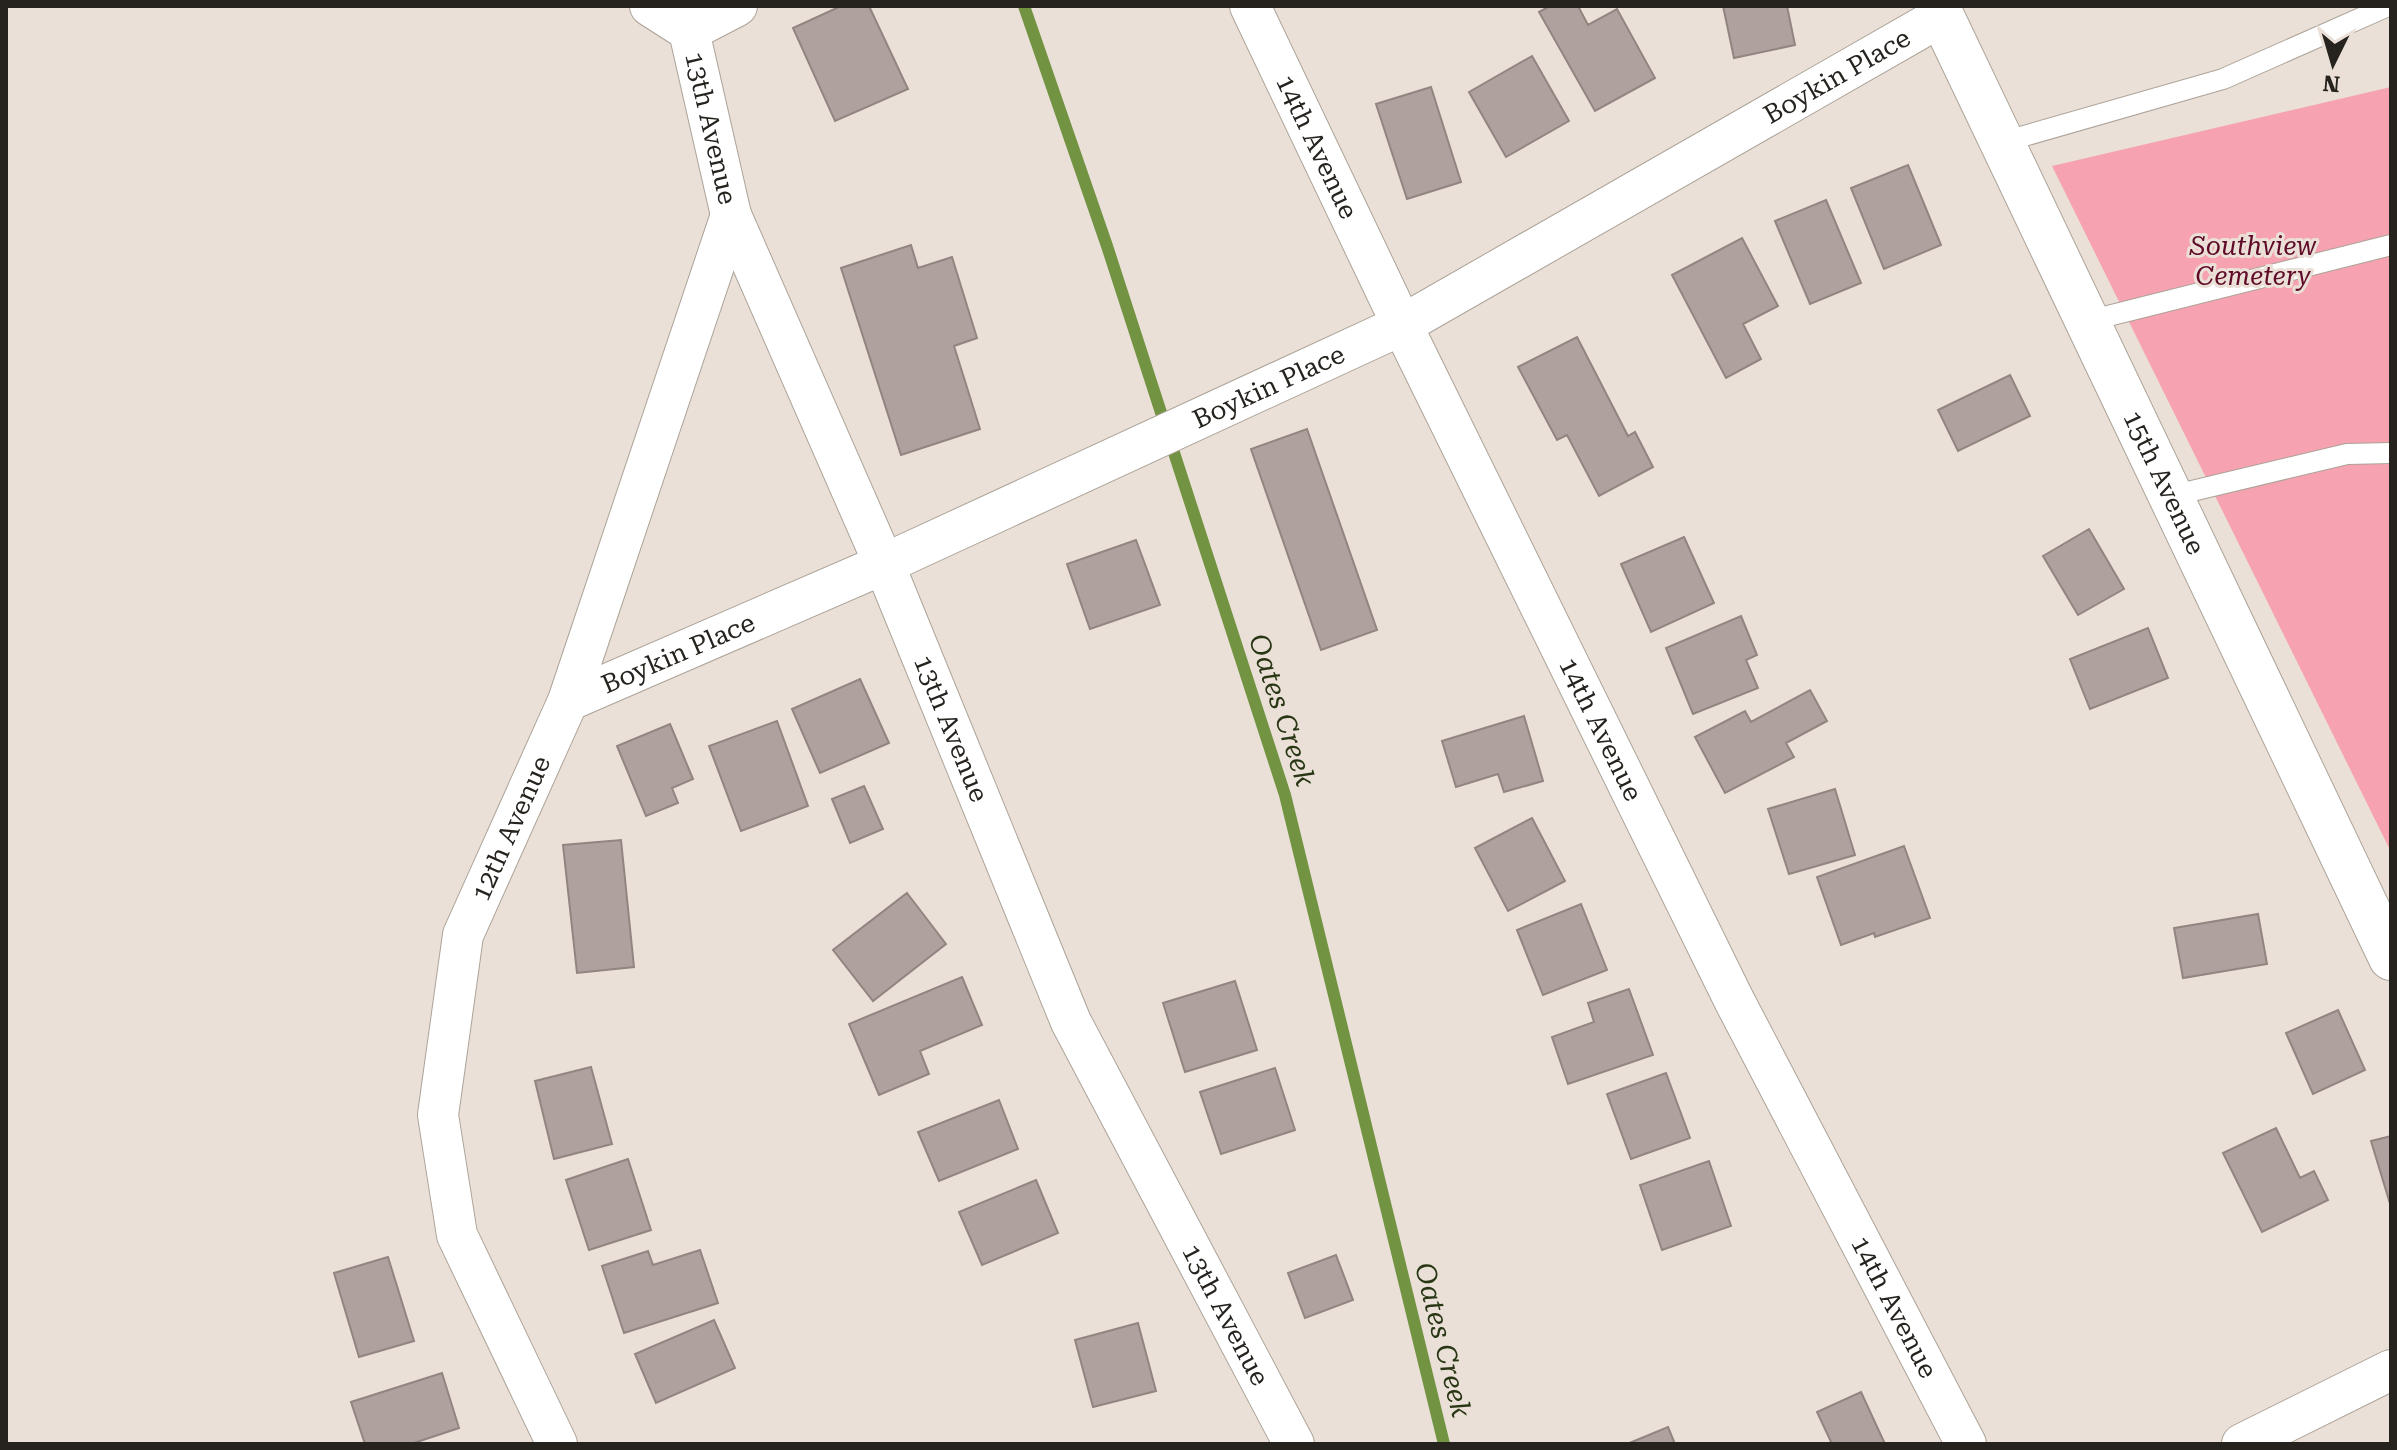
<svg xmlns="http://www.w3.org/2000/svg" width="2397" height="1450" viewBox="0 0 2397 1450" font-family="'Roboto Serif',serif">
<rect width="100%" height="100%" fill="#eae0d7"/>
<path fill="#f6a2b0" d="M2391,87v765l-339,-686z"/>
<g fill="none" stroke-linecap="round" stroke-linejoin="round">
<path stroke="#729342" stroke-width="12" d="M1024,6l83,240 178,549 159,649"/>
</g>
<path fill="#afa19d" stroke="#928581" stroke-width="2" d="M841,6h28l39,83 -73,32 -42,-93z
M1550,6h28l10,19 29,-16 38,69 -60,33 -56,-99z
M1723,6h64l8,39 -61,13z
M1532,56l37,65 -63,36 -37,-65z
M1431,87l30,95 -54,17 -31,-95z
M1908,165l33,80 -57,24 -33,-81z
M1826,200l35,83 -51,21 -35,-83z
M1742,238l36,68 -35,18 18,35 -35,19 -54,-103z
M911,245l7,23 34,-11 25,81 -23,8 26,83 -79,26 -60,-187z
M1577,337l51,99 7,-4 18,35 -54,29 -32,-61 -10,5 -39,-73z
M2010,375l20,41 -72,35 -20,-41z
M1307,429l70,201 -56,20 -70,-201z
M2089,529l35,60 -46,26 -35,-59z
M1684,537l30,66 -63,29 -30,-68z
M1136,540l24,65 -70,24 -23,-65z
M1741,616l16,39 -11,5 12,28 -65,26 -27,-66z
M2148,628l20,50 -78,31 -20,-50z
M860,679l29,64 -69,30 -28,-64z
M1810,690l17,31 -41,22 8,14 -69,36 -30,-56 50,-26 6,11z
M1524,716l19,65 -39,11 -6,-18 -42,13 -14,-46z
M777,721l31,85 -67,25 -32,-85z
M670,724l23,55 -21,9 6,15 -32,13 -29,-70z
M864,786l19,43 -33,14 -18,-44z
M1835,789l20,66 -66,19 -21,-65z
M1532,818l33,63 -57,30 -33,-63z
M621,840l13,127 -57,6 -14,-128z
M1904,846l26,72 -55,19 -1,-4 -33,12 -24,-68z
M907,893l39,51 -73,57 -40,-51z
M1581,904l26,66 -64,25 -26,-65z
M2258,914l9,50 -84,14 -9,-50z
M962,977l20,48 -62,26 9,23 -50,21 -30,-71z
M1235,981l22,69 -72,22 -22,-69z
M1629,989l24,66 -85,29 -16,-47 42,-15 -6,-19z
M2338,1010l27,60 -52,24 -27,-61z
M591,1067l21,77 -58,15 -19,-78z
M1275,1068l20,62 -74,24 -21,-62z
M1666,1073l24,65 -59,21 -24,-65z
M999,1100l19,49 -79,32 -21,-49z
M2276,1128l24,50 14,-7 14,29 -66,32 -39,-79z
M2391,1136v71l-20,-66z
M628,1159l23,71 -62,20 -23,-70z
M1709,1161l22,65 -69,24 -22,-65z
M1036,1180l22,53 -76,32 -23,-53z
M700,1250l18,53 -94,30 -22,-67 46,-15 5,14z
M1336,1255l17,45 -48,18 -17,-45z
M388,1257l26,84 -55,16 -25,-84z
M714,1320l21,48 -79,35 -21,-49z
M1138,1323l18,68 -63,16 -18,-67z
M442,1373l17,55 -48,16h-46l-14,-42z
M1861,1392l24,52h-53l-15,-32z
M1668,1427l7,17h-48z"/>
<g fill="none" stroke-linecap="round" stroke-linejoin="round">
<defs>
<path id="service" d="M2003,142l220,-63 165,-73
M2088,321l303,-76
M2171,496l176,-42 44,-1"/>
<g id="minor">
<path id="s1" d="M650,6l39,25 42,184 153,349 187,458 223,422"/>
<path id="s2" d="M1250,6l152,319 332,675 232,444"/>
<path d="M689,31l48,-25"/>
<path id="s3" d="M568,701l316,-137 518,-239 540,-309"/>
<path id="s4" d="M557,1444l-100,-209 -19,-120 25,-180 105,-234 163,-486"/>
<path d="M2242,1444l149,-74"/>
</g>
<g id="tertiary">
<path id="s5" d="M1937,6l454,952"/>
</g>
</defs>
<use href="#service" stroke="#aca399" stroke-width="22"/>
<use href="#minor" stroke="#aca399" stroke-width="42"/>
<use href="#tertiary" stroke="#aca399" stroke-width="46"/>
<use href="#service" stroke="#fff" stroke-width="20"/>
<use href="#minor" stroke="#fff" stroke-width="40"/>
<use href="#tertiary" stroke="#fff" stroke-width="44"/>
</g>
<g text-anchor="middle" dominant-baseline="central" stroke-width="6" stroke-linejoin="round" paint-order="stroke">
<g font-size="26" fill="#26231f" stroke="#eae0d7">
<text stroke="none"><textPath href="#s3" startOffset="1416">Boykin Place</textPath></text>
<text stroke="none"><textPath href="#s1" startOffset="146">13th Avenue</textPath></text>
<text stroke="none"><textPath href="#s2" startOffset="156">14th Avenue</textPath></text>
<text stroke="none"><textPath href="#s3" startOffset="768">Boykin Place</textPath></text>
<text stroke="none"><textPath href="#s5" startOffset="528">15th Avenue</textPath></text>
<text stroke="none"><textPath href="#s3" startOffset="120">Boykin Place</textPath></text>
<text stroke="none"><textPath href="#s1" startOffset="794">13th Avenue</textPath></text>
<text stroke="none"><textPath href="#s2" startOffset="804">14th Avenue</textPath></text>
<text stroke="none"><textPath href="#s4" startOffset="652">12th Avenue</textPath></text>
<text stroke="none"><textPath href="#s2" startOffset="1452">14th Avenue</textPath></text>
<text stroke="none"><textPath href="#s1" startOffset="1442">13th Avenue</textPath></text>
</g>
<g font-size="26" font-style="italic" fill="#5f0a27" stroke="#eae0d7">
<text x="2253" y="246">Southview<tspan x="2253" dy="30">Cemetery</tspan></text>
</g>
<g font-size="28" font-style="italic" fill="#283614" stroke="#eae0d7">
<text transform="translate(1282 710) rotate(72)">Oates Creek</text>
<text transform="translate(1443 1340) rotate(76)">Oates Creek</text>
</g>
</g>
<rect width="2397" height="1450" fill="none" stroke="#26231f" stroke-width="16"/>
<g transform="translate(2333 64) rotate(185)" stroke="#eae0d7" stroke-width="6" paint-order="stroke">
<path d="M0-6L14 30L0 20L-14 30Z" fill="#26231f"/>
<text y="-12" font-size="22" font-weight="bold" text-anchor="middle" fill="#26231f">N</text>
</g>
</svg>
